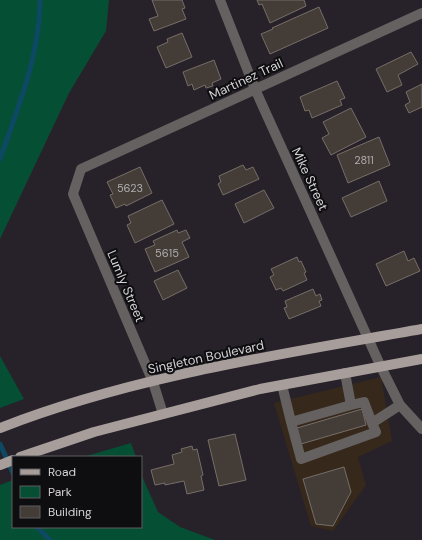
<svg xmlns="http://www.w3.org/2000/svg" width="422" height="540" viewBox="0 0 422 540" font-family="'DM Sans',sans-serif">
<rect width="100%" height="100%" fill="#272229"/>
<path fill="#36291b" d="M381,377l11,64 -34,16 8,28 -33,46 -22,-5 -37,-123z"/>
<path fill="#054f34" d="M0,0h109l-3,31 -37,62 -69,146z
M0,356l24,43 -24,9z
M131,443l5,14h-53z
M141,474l17,38 22,15 35,13h-215v-55l13,-5v47h128z"/>
<g fill="none" stroke-linecap="round" stroke-linejoin="round">
<path stroke="#0e4964" stroke-width="5" d="M0,159c18,-51 40,-104 40,-159
M0,444l13,29
M37,527l13,13"/>
</g>
<path fill="#433c37" stroke="#766e68" d="M152,0h30l3,8 -3,1 4,10 -32,12 -5,-12 9,-3z
M257,0h47l2,6 -36,17 -8,-19 -3,1z
M319,7l9,21 -58,26 -9,-20 12,-5 -1,-1z
M182,33l10,24 -26,11 -9,-21 11,-5 -1,-3z
M411,52l7,12 -20,11 4,10 -15,7 -11,-23z
M214,60l7,19 -9,4 1,3 -7,2 -1,-3 -11,5 -2,-6 -4,2 -5,-14z
M337,81l8,17 -5,2 2,5 -30,13 -3,-8 -4,1 -5,-14z
M422,84v23l-13,6 -4,-8 5,-3 -4,-10z
M351,108l15,29 -35,18 -9,-17 7,-4 -6,-12z
M379,137l11,28 -42,18 -11,-28z
M243,165l3,5 7,-3 6,12 -36,16 -5,-11 3,-2 -2,-6z
M140,167l12,26 -26,13 -1,-2 -9,4 -6,-13 3,-1 -6,-12z
M379,181l8,20 -36,16 -9,-19z
M264,190l10,18 -30,15 -9,-19z
M162,200l12,24 -39,19 -8,-18 4,-2 -3,-7z
M177,230l1,3 8,-3 4,8 -8,4 7,15 -34,15 -10,-23 10,-4 -2,-4z
M404,251l4,10 6,-3 6,13 -34,15 -10,-22z
M297,257l2,5 2,-1 5,11 -2,1 3,7 -24,11 -2,-3 -5,2 -6,-13 4,-2 -3,-6z
M178,270l9,18 -24,12 -9,-19z
M313,289l3,7 4,-2 2,6 -3,1 2,5 -32,13 -5,-11 3,-1 -2,-6z
M362,409l4,16 -65,19 -4,-16z
M235,434l11,46 -27,6 -11,-46z
M192,446l1,4 4,-1 6,26 -2,1 3,14 -17,4 -3,-13 -19,4v-2l-10,2 -4,-15 23,-6 -2,-9 10,-3 -1,-3z
M344,467l7,25 -18,34 -17,-2 -13,-45z"/>
<g fill="none" stroke-linecap="round" stroke-linejoin="round">
<path stroke="#656160" stroke-width="10" d="M220,0l35,89 126,278 19,38 22,24
M282,385l9,37 60,-17 -6,-32
M351,405l13,-3 8,21 28,-18
M163,414l-10,-32 -80,-188 8,-25 341,-156
M291,422l10,37 75,-27 -4,-9"/>
<path stroke="#a79e9b" stroke-width="10" d="M0,428c132,-52 283,-74 422,-99
M20,457l74,-25 166,-43 162,-30
M0,465l13,-5"/>
</g>
<g text-anchor="middle" dominant-baseline="central" stroke-width="4" stroke-linejoin="round" paint-order="stroke">
<g font-size="11" fill="#b0acae">
<text x="364" y="160">2811</text>
<text x="130" y="188">5623</text>
<text x="167" y="253">5615</text>
</g>
<g font-size="13" fill="#d4d2d6" stroke="#0e0d0f">
<text transform="translate(246 79) rotate(-25)">Martinez Trail</text>
<text transform="translate(310 179) rotate(65)">Mike Street</text>
<text transform="translate(126 286) rotate(67)">Lumly Street</text>
<text transform="translate(206 357) rotate(-12)">Singleton Boulevard</text>
</g>
</g>
<rect x="12" y="456" width="130" height="72" fill="#0e0d0f" stroke="#5d5c5f"/>
<rect x="20" y="469" width="20" height="6" fill="#a79e9b" stroke="#5d5c5f"/>
<text x="48" y="476" font-size="12" fill="#d4d2d6">Road</text>
<rect x="20" y="486" width="20" height="12" fill="#054f34" stroke="#5d5c5f"/>
<text x="48" y="496" font-size="12" fill="#d4d2d6">Park</text>
<rect x="20" y="506" width="20" height="12" fill="#433c37" stroke="#5d5c5f"/>
<text x="48" y="516" font-size="12" fill="#d4d2d6">Building</text>
</svg>
